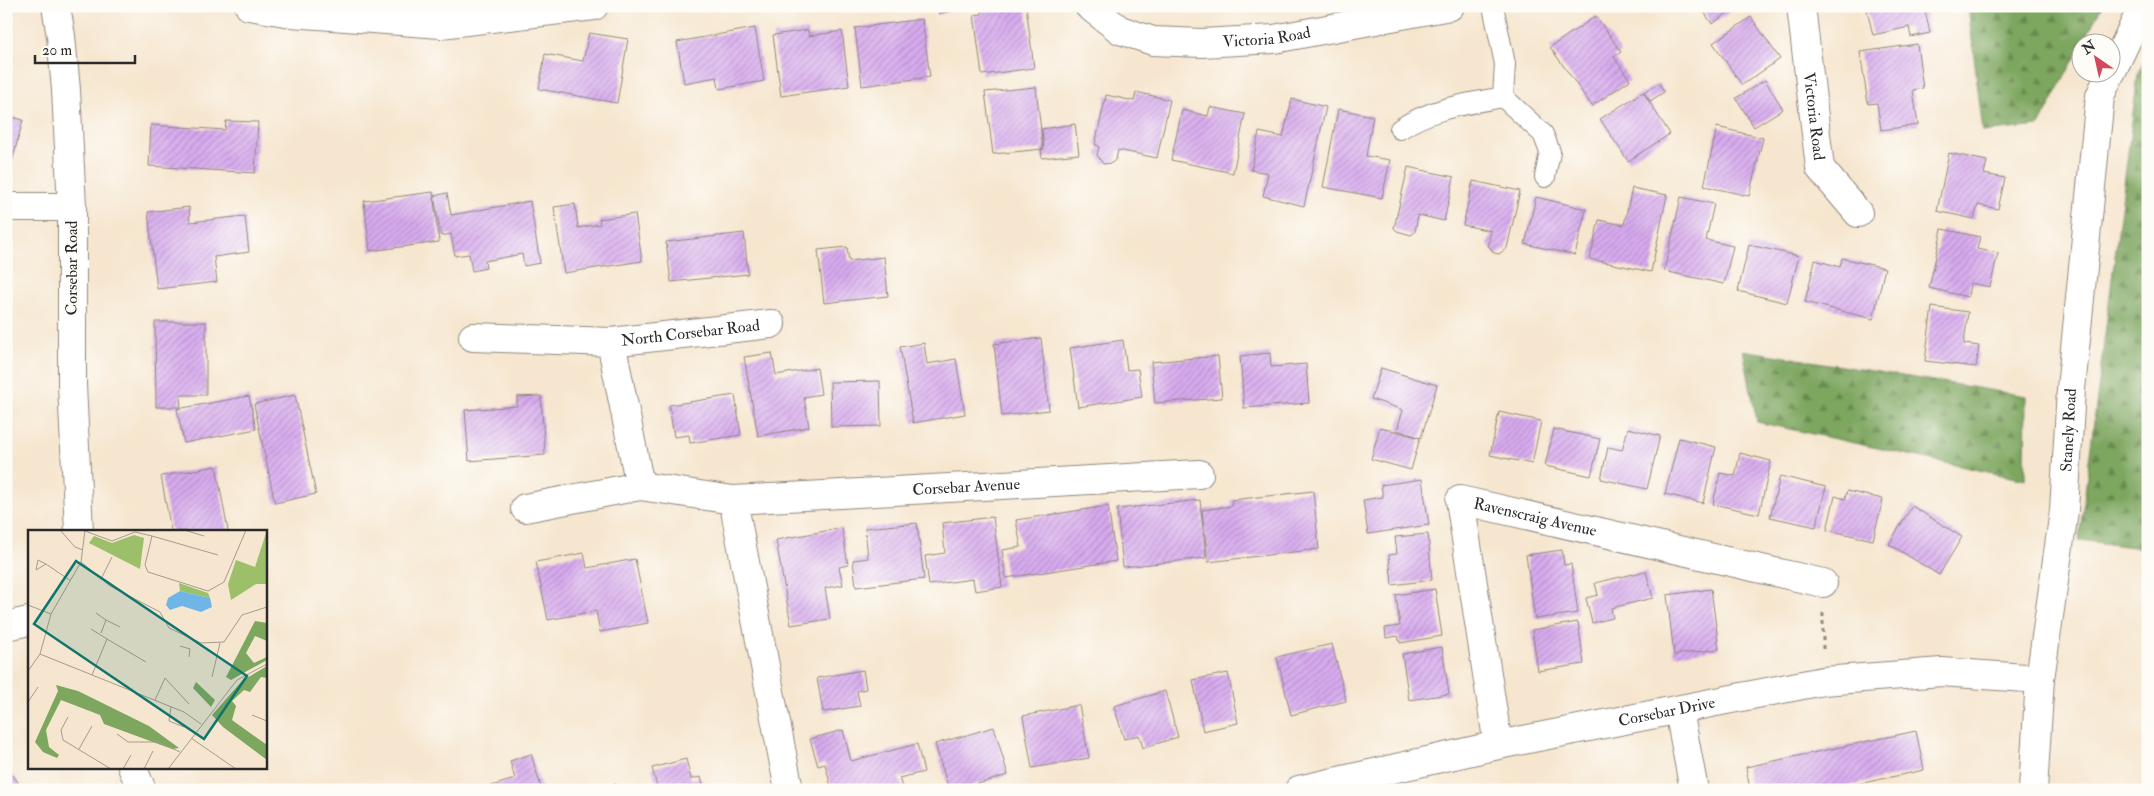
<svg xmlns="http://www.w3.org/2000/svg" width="2154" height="796" viewBox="0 0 2154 796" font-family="'IM FELL Double Pica',serif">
<defs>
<pattern id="forest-firs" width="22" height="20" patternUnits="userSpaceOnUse" patternTransform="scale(1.25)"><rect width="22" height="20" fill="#7da65e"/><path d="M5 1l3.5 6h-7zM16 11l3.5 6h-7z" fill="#67874e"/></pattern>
<pattern id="building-hatch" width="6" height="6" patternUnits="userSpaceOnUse" patternTransform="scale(1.25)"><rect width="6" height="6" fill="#d8abef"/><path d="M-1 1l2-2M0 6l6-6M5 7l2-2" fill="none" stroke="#af8bc2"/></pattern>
</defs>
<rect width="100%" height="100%" fill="#fdfcf7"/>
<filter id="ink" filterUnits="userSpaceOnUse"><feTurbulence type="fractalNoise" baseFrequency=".02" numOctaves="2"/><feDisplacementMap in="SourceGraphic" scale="10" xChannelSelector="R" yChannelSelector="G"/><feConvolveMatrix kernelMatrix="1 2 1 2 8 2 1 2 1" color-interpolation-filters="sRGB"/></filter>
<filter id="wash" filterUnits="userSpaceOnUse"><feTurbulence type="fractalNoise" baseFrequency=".0096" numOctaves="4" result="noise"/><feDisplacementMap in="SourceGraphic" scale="20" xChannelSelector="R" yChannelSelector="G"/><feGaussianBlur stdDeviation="1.12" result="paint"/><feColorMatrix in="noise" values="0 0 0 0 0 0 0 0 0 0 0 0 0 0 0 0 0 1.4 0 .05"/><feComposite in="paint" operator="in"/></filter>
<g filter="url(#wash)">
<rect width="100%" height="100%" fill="#f6e6cf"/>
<path fill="url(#forest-firs)" stroke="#546844" d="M1968,6h134l-63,120 -56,6z
M2148,53v496l-69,-9 59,-466z
M1743,350l283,46 -1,84 -268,-58z"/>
<g id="blocks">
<path fill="url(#building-hatch)" d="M937,6h29v1l-27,7z
M981,6h45l8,62 -52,7 -8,-60 8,-1z
M1700,6h38l-26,18z
M1866,6h58l6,27 -19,4 -2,-10 -36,8z
M1596,16l25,36 -7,5 16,23 -38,26 -42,-59z
M1751,17l29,42 -38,26 -29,-42z
M922,19l8,58 -68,9 -7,-58z
M755,28l9,53 -45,8 -2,-12 -33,6 -7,-41z
M808,30l1,6 33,-5 7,55 -68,10 -8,-61z
M589,33l39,6 -11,64 -78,-14 6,-35 38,7z
M1917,44l6,44 -10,2 5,35 -37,5 -4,-27 -9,1 -8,-52z
M1765,80l18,29 -29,18 -18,-29z
M1659,83l5,9 -14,9 -6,-9z
M1036,87l7,62 -50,5 -8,-62z
M1136,92l34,8 -13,58 -39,-8 -2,9 -4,4 -9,1 -6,-9 2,-9 -4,-1 11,-50 28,6z
M1643,92l27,42 -42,27 -28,-42z
M1292,99l34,8 -22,99 -41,-10 5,-23 -17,-3 8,-38 24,5z
M1210,107l35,7 -12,59 -62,-13 11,-50 26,6z
M1338,109l35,7 -7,40 24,4 -8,38 -59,-11z
M6,115l17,5 -13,49 -4,-1z
M226,121l32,1 -3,51 -106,-7 2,-41 74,5z
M1075,124l4,30 -37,4 -1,-8 3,-1 -2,-20z
M1717,127l46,11 -14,58 -45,-10z
M1949,153l38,8 -3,13 21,4 -7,31 -20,-4 -4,14 -37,-8z
M1408,167l46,10 -10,44 -26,-6 -3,17 -4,3 -14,-4 -3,-3z
M1473,181l47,10 -13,57 -8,6 -5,-1 -6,-8 3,-14 -28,-6z
M1632,188l35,7 -16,77 -61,-13 9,-39 25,5z
M433,192l6,50 -69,9 -6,-50z
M447,193l4,22 79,-14 10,62 -16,3 -2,-12 -37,7 1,7 -14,3 -3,-17 -14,2 -4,-22 -10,2 -7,-40z
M1536,197l50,12 -11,46 -50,-11z
M1681,197l33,7 -8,36 27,6 -9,38 -60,-13z
M575,204l3,24 22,-4 -1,-5 36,-5 7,47 -78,12 -10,-66z
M189,207l1,15 55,-6 4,36 -35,5 3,25 -60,7 -9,-77z
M1942,229l38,8 -3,12 21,4 -8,34 -20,-4 -2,14 -39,-9z
M744,233l4,41 -77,8 -5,-40z
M1749,245l50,11 -12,47 -49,-12z
M847,247l2,14 35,-4 4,39 -64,7 -6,-53z
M1842,258l43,10 -12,51 -68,-17 10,-42 25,7z
M1932,307l36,5 -4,32 15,2 -3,21 -51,-6z
M155,322h51v73h-26l1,12h-25z
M1041,338l8,72 -47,6 -8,-72z
M1123,340l4,30 11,-1 4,28 -64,10 -8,-59z
M924,343l3,21 29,-5 9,55 -52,9 -13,-76z
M772,353l4,22 41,-7 4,26 -17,3 5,30 -51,9 -14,-79z
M1270,353l1,14 35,-3 3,39 -65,5 -4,-52z
M1218,356l4,42 -67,5 -4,-41z
M1381,368l56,17 -16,53 -24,-8 6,-20 -32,-11z
M880,381l1,45 -50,1 -1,-45z
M295,395l21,99 -41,9 -21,-99z
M735,395l6,40 -51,8 -1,-8 -15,2 -5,-32z
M249,396l7,33 -72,14 -7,-34z
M541,396l4,59 -76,6 -4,-51 52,-4v-9z
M1499,412l42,9 -9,43 -42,-9z
M1380,427l40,11 -9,32 -40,-11z
M1628,428l32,8 -13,53 -46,-10 7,-32 14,3z
M1554,429l46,10 -9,37 -46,-10z
M1679,438l37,9 -13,56 -38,-9z
M1740,453l31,8 -12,53 -46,-10 7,-31 15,3z
M216,466l12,65h-57l-10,-55z
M1780,476l46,11 -10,40 -46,-10z
M1422,479l7,46 -61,9 -5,-34 20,-3 -2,-12z
M1313,491l6,58 -111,13 -6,-52 30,-4 -1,-6z
M1847,491l36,8 -10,41 -46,-10 8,-34 10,3z
M1200,500l6,58 -83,9 -6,-58z
M1108,506l8,55 -110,17 -4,-28 19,-3 -5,-27z
M1912,506l50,31 -23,38 -50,-31z
M993,517l9,70 -27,4 -2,-12 -44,6 -4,-29 20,-3 -3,-30z
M917,523l7,56 -68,8 -3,-27 15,-2 -3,-30z
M842,528l6,37 -9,2 4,18 -18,3 5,31 -39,6 -15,-85z
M1428,534l4,46 -40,5 -3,-30 8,-1 -2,-17z
M1562,550l2,15 7,-1 7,49 -43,6 -9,-64z
M584,553l3,15 48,-9 13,64 -48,9 -4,-21 -48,9 -12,-58z
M1646,571l7,27 -42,10 2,10 -21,5 -6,-25 12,-3 -3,-12z
M1435,589l7,47 -42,7 -2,-7 -12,2 -1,-10 15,-2 -4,-31z
M1711,589l8,60 -45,6 -7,-60z
M1578,622l6,42 -46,7 -6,-41z
M1332,644l14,57 -55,14 -14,-58z
M1442,647l7,47 -40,6 -7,-46z
M863,670l3,19 -9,2 3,15 -37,6 -6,-34z
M1228,673l10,50 -35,8 -10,-51z
M1165,691l13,46 -35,11 -4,-13 -15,4 -10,-33z
M1079,705l10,53 -57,10 -9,-52z
M994,727l14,48 -50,15h-9l-14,-46z
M843,730l8,31 66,-17 7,28 -25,6 4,12h-71l-7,-26 -7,2 -8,-27z
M1916,731l8,39 -94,20h-80l-4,-23z
M531,754l11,36h-53l-1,-3 27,-8 -5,-18z
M686,759l5,20 10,-2 3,13h-56l9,-3 -5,-19z
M13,775l10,15h-17v-10z
M616,784l2,6h-21v-1z"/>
</g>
</g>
<g filter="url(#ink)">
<use href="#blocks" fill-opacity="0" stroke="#90887d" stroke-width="1"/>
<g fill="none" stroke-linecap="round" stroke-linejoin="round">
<defs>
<path id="lane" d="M1493,6l12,58 -2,33
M1400,129c31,-21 67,-25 103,-32l40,37 7,18 -5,25"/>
<g id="street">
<path d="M249,6l42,7 150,11 153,-18"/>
<path id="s1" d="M1089,6l31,24 33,11 49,2 72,-4 176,-33"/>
<path id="s2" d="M1801,6l19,162 38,45"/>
<path d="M6,207h66"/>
<path d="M473,337l138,5 29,144"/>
<path id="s3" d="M611,342l160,-18"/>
<path d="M525,508l115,-22 93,14"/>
<path d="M1679,710l15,80"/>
<path id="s4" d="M1498,745l-38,-245 363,83"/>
<path id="s5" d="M789,790l-56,-290 466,-26"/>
<path id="s6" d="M1299,790l199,-45 325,-64 119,-9 98,7"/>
</g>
<g id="secondary">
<path d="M56,6l5,30 5,54 6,117v178l7,146"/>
<path d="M2112,71l31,-65"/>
<path d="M6,626l23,-5"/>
<path d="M132,767l10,23"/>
<path id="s7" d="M2033,790l7,-111 24,-168 7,-122 29,-293 11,-24"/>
</g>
</defs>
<use href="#lane" stroke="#90887d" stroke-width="22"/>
<use href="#street" stroke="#90887d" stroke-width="30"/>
<use href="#secondary" stroke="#90887d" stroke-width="30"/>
<path stroke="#90887d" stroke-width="3" stroke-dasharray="4 4" stroke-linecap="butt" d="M1823,613v37"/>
<use href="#lane" stroke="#fff" stroke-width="20"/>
<use href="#street" stroke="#fff" stroke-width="28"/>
<use href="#secondary" stroke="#fff" stroke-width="28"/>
</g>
</g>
<g text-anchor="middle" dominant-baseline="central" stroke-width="4" stroke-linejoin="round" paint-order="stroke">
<g font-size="16" fill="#2b2b2b" stroke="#fdfcf7">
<text stroke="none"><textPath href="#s1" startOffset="188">Victoria Road</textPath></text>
<text stroke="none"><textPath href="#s2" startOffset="111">Victoria Road</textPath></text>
<text transform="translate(72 268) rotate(-90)">Corsebar Road</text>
<text stroke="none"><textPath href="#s3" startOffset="80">North Corsebar Road</textPath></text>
<text stroke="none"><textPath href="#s7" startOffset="362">Stanely Road</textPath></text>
<text stroke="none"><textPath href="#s5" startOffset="529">Corsebar Avenue</textPath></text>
<text stroke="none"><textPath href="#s4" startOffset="325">Ravenscraig Avenue</textPath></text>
<text stroke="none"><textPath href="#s6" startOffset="376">Corsebar Drive</textPath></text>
</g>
</g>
<g transform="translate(28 530)">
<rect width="239" height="239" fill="#f6e6cf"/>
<path d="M239,0v54h-11l-25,16 -3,-16 8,-24 19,7zM106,5l10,3 -4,31 -51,-26 5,-7 18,7zM151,53l29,10 2,5 -30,-7z" fill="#9cc06a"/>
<path d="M227,91l12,2v18l-12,-5 -9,17 8,10 13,-6v3l-36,20 -5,-3zM239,136v12l-6,-1 -11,15 -6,-2 -12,11 4,5 -4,14 35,25v15l-44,-33 -11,-12 30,-34zM168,152l19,18 -4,7 -18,-19zM28,155l22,6 71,35 30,22 -7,1 -68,-25 -4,-9 -39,-15 -15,30 3,17 10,8 -2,3 -14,-6 -8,-10 23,-51z" fill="#7da65e"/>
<path d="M152,61l30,7 2,9 -11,5 -19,-6 -12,4 -4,-5 2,-7z" fill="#6fb6e6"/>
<path fill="none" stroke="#a59b8d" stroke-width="1" d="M32,0l15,17 8,3M156,0l20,6M57,1l27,10 23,-9 17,4 -7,29 3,7 60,19 16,-9 22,-52M124,6l66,19M53,32l29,24 50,26 9,16 32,15 23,-1 18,-27 25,-8M18,34l-10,6 2,-10 8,4 25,17M73,49l11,-22M0,75l23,9M68,83l10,7 -5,13M78,90l14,7M63,99l16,10M152,116l10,3 -1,8M12,124l144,58 17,12M0,141l12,-17 11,-40 30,-52 4,-32M64,145l15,-36 39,23M184,147l8,-34M127,170l10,-22 24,26M0,172l10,-15M143,177l-2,14 15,6M224,185l15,6M40,187l-7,13 2,10 48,29M89,204l11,8h30l22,10M163,208l45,31M51,219l13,-23M95,239l8,-14M116,239l9,-18M140,239l69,-89 30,-16"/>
<path fill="#0f766e" fill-opacity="0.15" stroke="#0f766e" stroke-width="2.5" d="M48,31l171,115 -43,63 -170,-115z"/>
<rect width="239" height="239" fill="none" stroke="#2b2b2b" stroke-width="2.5"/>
</g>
<rect width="2154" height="796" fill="none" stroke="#fdfcf7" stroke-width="25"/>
<g transform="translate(2096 58) rotate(326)"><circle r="24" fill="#fdfcf7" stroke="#a9a8a5"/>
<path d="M0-4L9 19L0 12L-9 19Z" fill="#d1495b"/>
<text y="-8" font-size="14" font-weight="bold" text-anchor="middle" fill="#2b2b2b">N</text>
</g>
<path d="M35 55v8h100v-8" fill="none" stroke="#2b2b2b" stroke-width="2.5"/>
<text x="42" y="55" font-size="15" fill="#2b2b2b" stroke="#fdfcf7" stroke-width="4" paint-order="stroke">20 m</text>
</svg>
